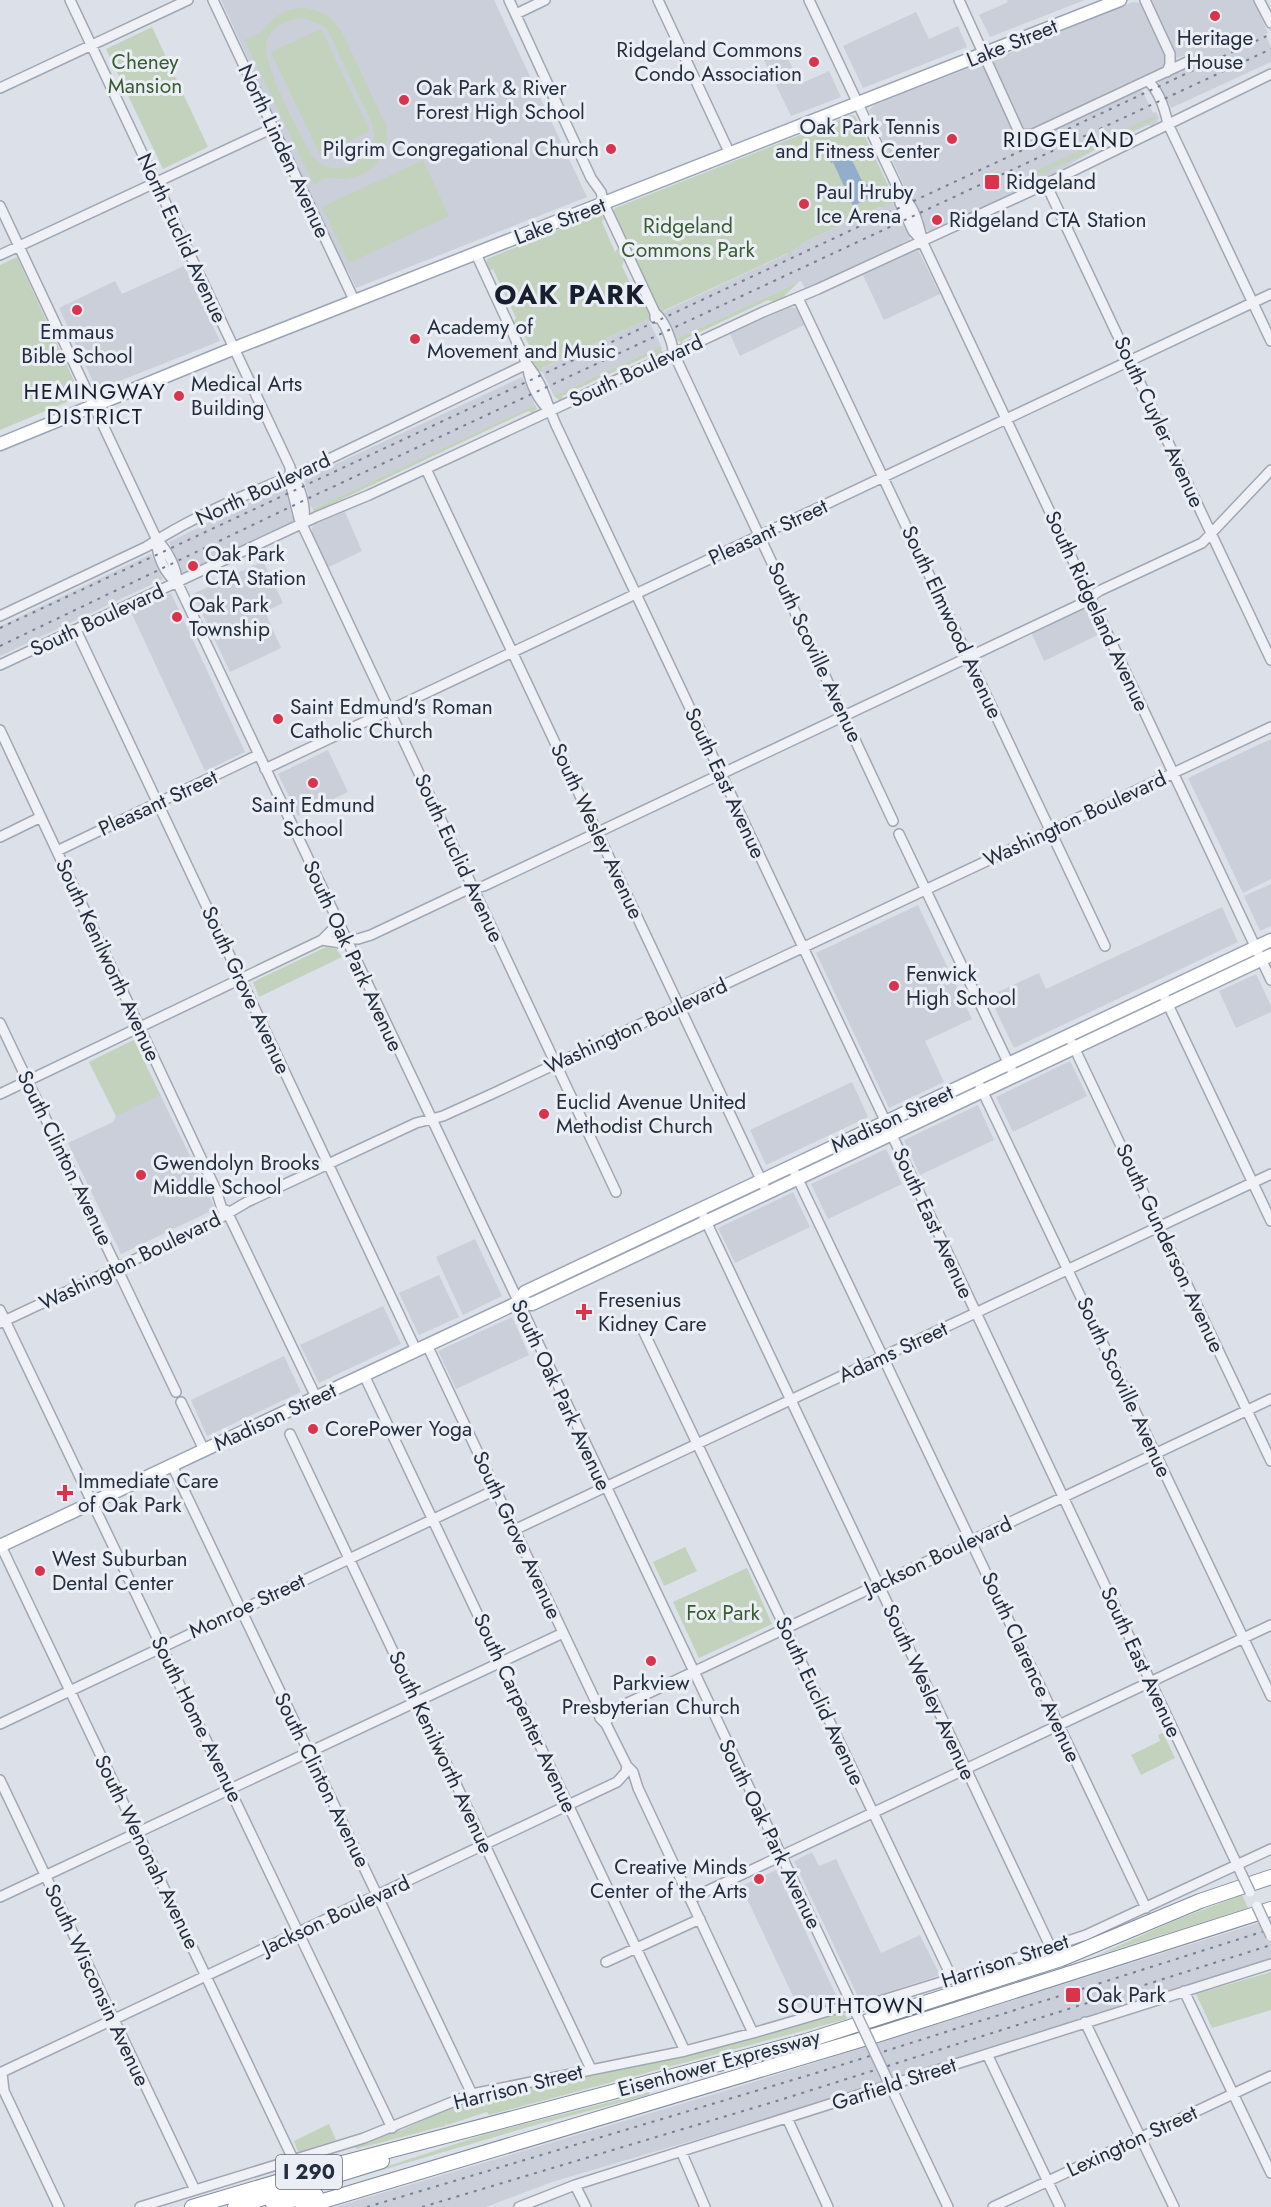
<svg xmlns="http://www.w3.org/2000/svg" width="1271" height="2207" viewBox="0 0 1271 2207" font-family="Jost,sans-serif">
<rect width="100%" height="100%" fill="#dce0e8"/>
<path fill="#cacfda" d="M221,0h273l93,197 -231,91 -8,-17 -5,-4z
M1007,0h78l-95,37 -11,-22 29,-13z
M1150,0h103l15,33 -3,1 6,13v15l-100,46 -13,-27 34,-17 -5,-9 -11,3z
M1133,2l7,1 3,5 22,45 1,5 -2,9 -135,64 -8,-4 -27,-56v-12z
M916,12l13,27 29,-13 9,21 -104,41 -20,-42z
M784,50l16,34 29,-13 12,26 -50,19 -27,-56z
M982,63h3l39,76 6,1 111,-52 12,25 3,-1 3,6 -2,4 -6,4 -3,-1 -48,22 -68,39 -100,45h-4l-6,-5 -1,-4 3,-2 -11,-21 -2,1 -42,-89 5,-6z
M893,203l12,26 3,-1 3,7 -2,5 -7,3 -4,5 -92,42 -5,-9 -125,58 -13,-27 126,-59 1,2 1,-4 9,-5v-2l81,-37 1,1z
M914,250h4l22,44 -56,26 -21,-45z
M184,266l36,75 -123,49 -38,-82 56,-27 7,13z
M790,307l6,1 10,16 -66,32 -10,-22z
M648,319l13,27 -107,50 -13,-27z
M522,377l13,28 -222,104 -2,-2 -7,-28z
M285,488l7,28 3,-1 -2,8 -89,40 -3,4 -15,7 -7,-3 2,-3 -12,-26 105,-51 1,1z
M345,512l17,39 -35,17 -15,-32v-8l2,-4z
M151,554l12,25 -163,77v-30z
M263,561l20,42 -18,9 16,36 -51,24 -37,-78z
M171,593l74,159 -40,19 -74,-159z
M1084,607l4,3 12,24 -56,27 -13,-29z
M1271,739v140l-28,14 -55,-115z
M328,750l20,42 -50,24 -20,-42z
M1271,884v42l-11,5 -16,-35z
M918,905l54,114 -47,22 19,41 -55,26 -73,-155z
M1222,907l16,35 -224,106 -25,-52 50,-23 7,16z
M1256,974l15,32v6l-35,16 -17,-37z
M134,1040l80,166 -3,5 -90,43 -53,-111 45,-21 3,-6 -27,-54z
M1070,1061l17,35 -74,36 -17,-35z
M852,1082l16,35 -102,48 -16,-35z
M978,1105l16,35 -74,35 -16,-35z
M886,1149l16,35 -74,35 -17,-35z
M793,1192l17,35 -75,36 -17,-35z
M475,1239l27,57 -39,19 -27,-58z
M439,1275l20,42 -40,18 -20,-42z
M383,1306l18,38 -82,39 -19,-38z
M512,1317l17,38 -73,34 -18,-38z
M284,1356l17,36 -94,44 -16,-36z
M812,1852l7,14 17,-7 45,94 39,-18 20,40 -80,26 -66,-140z
M776,1870l62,129 -1,2 -36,12 -60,-127z
M1271,1919v40l-458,146 -261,77 -66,25h-151l393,-117z"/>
<path fill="#c2d2bc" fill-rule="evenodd" d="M305,8l10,2 13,6 14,16 45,96c1,27 -13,46 -41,51 -6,1 -13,-2 -19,-1 -4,1 -10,5 -13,7l-69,-145c5,-3 14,-5 18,-10 14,-15 19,-21 42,-22zM302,18l20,7 7,7c10,22 21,45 31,67 6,11 13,23 14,35 1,16 -11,29 -27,33 -16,4 -26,-1 -36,-13 -11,-21 -50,-91 -45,-111 4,-16 22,-23 36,-25z
M152,27l56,120 -45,22 -57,-120z
M321,29l49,102 -50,24 -49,-103z
M851,115l4,1 43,90 -3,1 -2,-4 -11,5 -2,-1 -80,37 1,2 -10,5 1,3 -2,2 -2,-3 -125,58 1,3 -2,1 -49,-103 2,-4z
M1154,116l2,3 -73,36 -32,14 -3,4 -21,2z
M423,160l26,56 -100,47 -27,-56z
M599,213l5,5 -2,4 13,30 3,-4 6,12 -2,6 16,34 4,-2 10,22 -3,1 -1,-2 -106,49v3l-3,1 -13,-21 3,-6 -10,-20 -3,3 -3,-5 3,-5 -6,-13 -3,4 -3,-6 3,-4 -14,-30 -4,2 -3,-7 1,-5z
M17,257l64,139 -81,34v-165z
M799,282l-14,13v3l-10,4 -7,-2 -83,39 -4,4 -5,-4z
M661,346l1,6 -7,3 -3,-1 -90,42 1,2 -4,2 -5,-4z
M535,405l2,4 -5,4 -4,-2 -215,102v-4z
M326,947l10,2 6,8 -83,40 -6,-15z
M134,1040l26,55 -44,21 -27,-54z
M685,1547l12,24 -33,15 -11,-24z
M747,1568l25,56 -73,34 -26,-56z
M1163,1733l12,25 -34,17 -10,-20 29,-14 -2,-6z
M1242,1895l6,13 -150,47 78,-35z
M1271,1972v38l-59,18 -16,-34z
M841,2013h3l3,6 -358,96 -2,-3 -40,13 -1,-2 -1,3 -9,2 -80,21 -1,-2 -74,20 -125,40h-6l162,-50 41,-11 46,-16 1,1 58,-27 42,-12 237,-50z
M649,2092v3l-117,31 -211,62 165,-54z
M329,2124l7,16 -38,12 -4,-11z"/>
<path fill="#93aecb" d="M848,152l16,33 6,-2 6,12 -23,11 -20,-44 -2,1 -1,-2z"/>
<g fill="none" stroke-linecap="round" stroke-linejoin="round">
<defs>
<path id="minor" d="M70,0l220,467 1,19 8,32 317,674
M213,0l142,302
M509,0l82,178 10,14 3,12 51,109v5
M658,0l72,154
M809,0l93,197c12,7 17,29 20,42
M959,0l59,130 3,4 10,1 158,-74
M1145,0l25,54v10l-3,8
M1259,0l12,23
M516,14l29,-14
M1148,81c11,10 17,29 20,43l103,217
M0,88l188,-88
M1046,184l225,476
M902,197l-2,6 13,28 9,10 349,739
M0,206l157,334c10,10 20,28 20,42l680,1433
M476,254l51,110c16,20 19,38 29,61l686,1450
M0,255l273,-127
M798,298l307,648
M655,313c10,8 17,28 19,41l219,467
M528,369c2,15 11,32 22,42
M426,469l338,717
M292,476c9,12 15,33 11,47
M157,540c-1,14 8,35 20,42
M0,616l146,-69c47,-31 105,-55 158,-76l223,-107
M76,630l340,720
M0,665l316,-148 53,-22 394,-183 55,-23 228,-105 225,-110
M0,730l216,460 6,19 4,1 6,12 84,175
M265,769l1006,-475
M899,834l116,243
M0,837l41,-20
M57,851l201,-96
M344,938l14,1 13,-4 93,-44 20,-5 597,-282 18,-13 103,-48 69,-73
M322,940l25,4
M1162,992l109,229
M0,1023l176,369
M1072,1043l199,418
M980,1086l291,610
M0,1094l322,-154 16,-16
M795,1173l351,735
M704,1217l347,731
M0,1310l392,818
M0,1323l208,-98 39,-23 169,-79 27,-7 51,-23 777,-366
M641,1326l311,652
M427,1345l169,357 4,16 6,6 21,42 6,6 5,16 115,245
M364,1375l321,676
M181,1402l23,48
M290,1434l301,635
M172,1465l300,629
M514,1530l757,-356
M1,1546l292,613
M0,1724l495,-234
M606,1724l2,-7 9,-9 654,-309
M0,1780l195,410
M0,1897l563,-264
M690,1899l581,-274
M606,1962l94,-43
M1184,1991l87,182
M1085,2022l89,185
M987,2054l73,153
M0,2073l617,-291 9,-10 1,-6
M2,2073l2,18 55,116
M888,2081l60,126
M787,2118l41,89
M681,2151l24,56
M575,2185l11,22
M140,2207l224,-69 108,-44 213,-43 68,-18 89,-26 22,-1 138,-43 84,-28 185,-86
M519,2207l56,-22 696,-221
M993,2207l278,-131"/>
<path id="major" d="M0,444l225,-92 895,-352
M517,1303l8,-11 746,-352
M0,1546l517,-243 15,1 739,-349"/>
<path id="highway" d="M273,2204l43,-9
M192,2207l139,-41 475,-125 255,-82 139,-58 71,-24
M235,2207l147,-46
M303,2207l577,-173 391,-125"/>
</defs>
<use href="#minor" stroke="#a1a7b2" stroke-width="12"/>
<use href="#major" stroke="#9aa4b4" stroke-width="15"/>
<use href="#highway" stroke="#828d9f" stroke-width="16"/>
<use href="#minor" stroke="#eff1f6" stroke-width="9"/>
<use href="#major" stroke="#fff" stroke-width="12"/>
<use href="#highway" stroke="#fff" stroke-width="14"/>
<path stroke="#747f92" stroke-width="2" stroke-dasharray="3 6" stroke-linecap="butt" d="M0,628l1271,-594
M0,646l309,-148 962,-449
M367,2207l449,-134 455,-144
M422,2207l358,-107 491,-155"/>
<defs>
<path id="minor-bridge" d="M1242,1875l8,17
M1257,1906l14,30
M857,2015l31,66"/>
</defs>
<use href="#minor-bridge" stroke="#a1a7b2" stroke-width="12" stroke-linecap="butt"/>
<use href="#minor-bridge" stroke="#eff1f6" stroke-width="9"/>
</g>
<g fill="#d9344c" stroke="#ebeff5" stroke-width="2">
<circle cx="1215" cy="16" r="6"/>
<circle cx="814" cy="62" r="6"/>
<circle cx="404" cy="100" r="6"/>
<circle cx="952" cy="139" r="6"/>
<circle cx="611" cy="149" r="6"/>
<rect x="984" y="174" width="16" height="16" rx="3"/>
<circle cx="804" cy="204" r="6"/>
<circle cx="937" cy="220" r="6"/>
<circle cx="77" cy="310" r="6"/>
<circle cx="415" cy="339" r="6"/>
<circle cx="179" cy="396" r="6"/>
<circle cx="193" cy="566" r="6"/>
<circle cx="177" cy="617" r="6"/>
<circle cx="278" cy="719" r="6"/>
<circle cx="313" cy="783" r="6"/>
<circle cx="894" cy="986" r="6"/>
<circle cx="544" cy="1114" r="6"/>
<circle cx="141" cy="1175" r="6"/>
<path d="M581 1303h6v6h6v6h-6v6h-6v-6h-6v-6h6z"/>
<circle cx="313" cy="1429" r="6"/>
<path d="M62 1484h6v6h6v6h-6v6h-6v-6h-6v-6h6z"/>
<circle cx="40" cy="1571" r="6"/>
<circle cx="651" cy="1661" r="6"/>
<circle cx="759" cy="1879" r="6"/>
<rect x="1065" y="1987" width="16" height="16" rx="3"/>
</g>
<g text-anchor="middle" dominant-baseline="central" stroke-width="6" stroke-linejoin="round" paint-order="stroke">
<rect fill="#ebeff5" stroke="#606876" stroke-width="1.5" x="276" y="2155" width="66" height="34" rx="4.5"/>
<g font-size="20" font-weight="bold" fill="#242e3f">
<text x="309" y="2172">I 290</text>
</g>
<g font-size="21" fill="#242e3f" stroke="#ebeff5" text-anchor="start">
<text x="1215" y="38" text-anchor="middle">Heritage<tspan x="1215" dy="24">House</tspan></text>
<text x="802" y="50" text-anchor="end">Ridgeland Commons<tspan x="802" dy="24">Condo Association</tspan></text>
<text x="416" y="88">Oak Park &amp; River<tspan x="416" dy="24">Forest High School</tspan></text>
<text x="940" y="127" text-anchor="end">Oak Park Tennis<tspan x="940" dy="24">and Fitness Center</tspan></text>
<text x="599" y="149" text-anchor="end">Pilgrim Congregational Church</text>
<text x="1006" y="182">Ridgeland</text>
<text x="816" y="192">Paul Hruby<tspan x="816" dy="24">Ice Arena</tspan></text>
<text x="949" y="220">Ridgeland CTA Station</text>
<text x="427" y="327">Academy of<tspan x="427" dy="24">Movement and Music</tspan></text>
<text x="77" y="332" text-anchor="middle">Emmaus<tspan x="77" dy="24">Bible School</tspan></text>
<text x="191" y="384">Medical Arts<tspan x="191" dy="24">Building</tspan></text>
<text x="205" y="554">Oak Park<tspan x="205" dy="24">CTA Station</tspan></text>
<text x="189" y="605">Oak Park<tspan x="189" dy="24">Township</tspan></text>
<text x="290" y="707">Saint Edmund's Roman<tspan x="290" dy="24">Catholic Church</tspan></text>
<text x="313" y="805" text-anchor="middle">Saint Edmund<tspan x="313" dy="24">School</tspan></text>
<text x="906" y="974">Fenwick<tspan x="906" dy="24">High School</tspan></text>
<text x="556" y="1102">Euclid Avenue United<tspan x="556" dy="24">Methodist Church</tspan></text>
<text x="153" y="1163">Gwendolyn Brooks<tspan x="153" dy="24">Middle School</tspan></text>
<text x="598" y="1300">Fresenius<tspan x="598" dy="24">Kidney Care</tspan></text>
<text x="325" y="1429">CorePower Yoga</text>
<text x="78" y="1481">Immediate Care<tspan x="78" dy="24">of Oak Park</tspan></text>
<text x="52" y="1559">West Suburban<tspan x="52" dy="24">Dental Center</tspan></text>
<text x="651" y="1683" text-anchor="middle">Parkview<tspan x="651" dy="24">Presbyterian Church</tspan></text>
<text x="747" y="1867" text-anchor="end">Creative Minds<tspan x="747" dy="24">Center of the Arts</tspan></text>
<text x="1086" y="1995">Oak Park</text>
</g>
<g font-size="21" fill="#242e3f" stroke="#ebeff5">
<text transform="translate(1012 43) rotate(-22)">Lake Street</text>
<text transform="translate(284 151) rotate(65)">North Linden Avenue</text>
<text transform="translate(560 221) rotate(-21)">Lake Street</text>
<text transform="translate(182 238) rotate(65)">North Euclid Avenue</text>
<text transform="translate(636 371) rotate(-25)">South Boulevard</text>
<text transform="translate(1159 422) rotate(65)">South Cuyler Avenue</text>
<text transform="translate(263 489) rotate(-25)">North Boulevard</text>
<text transform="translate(768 532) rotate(-25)">Pleasant Street</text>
<text transform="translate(1097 611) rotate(65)">South Ridgeland Avenue</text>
<text transform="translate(97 620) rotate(-25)">South Boulevard</text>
<text transform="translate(952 622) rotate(65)">South Elmwood Avenue</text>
<text transform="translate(815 652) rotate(65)">South Scoville Avenue</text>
<text transform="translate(725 783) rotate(65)">South East Avenue</text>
<text transform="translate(158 803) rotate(-25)">Pleasant Street</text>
<text transform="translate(1075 819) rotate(-25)">Washington Boulevard</text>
<text transform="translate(597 831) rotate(65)">South Wesley Avenue</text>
<text transform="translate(459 858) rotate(65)">South Euclid Avenue</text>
<text transform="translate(353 956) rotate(65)">South Oak Park Avenue</text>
<text transform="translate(108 960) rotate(65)">South Kenilworth Avenue</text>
<text transform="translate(246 990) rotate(65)">South Grove Avenue</text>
<text transform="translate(636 1026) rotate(-25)">Washington Boulevard</text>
<text transform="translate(892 1119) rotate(-25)">Madison Street</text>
<text transform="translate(65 1158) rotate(64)">South Clinton Avenue</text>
<text transform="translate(933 1223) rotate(65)">South East Avenue</text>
<text transform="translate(1170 1248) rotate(65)">South Gunderson Avenue</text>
<text transform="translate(130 1261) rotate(-26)">Washington Boulevard</text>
<text transform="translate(893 1352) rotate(-25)">Adams Street</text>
<text transform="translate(1124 1387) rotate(65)">South Scoville Avenue</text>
<text transform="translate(561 1395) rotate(65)">South Oak Park Avenue</text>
<text transform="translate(275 1417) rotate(-25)">Madison Street</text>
<text transform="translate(517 1535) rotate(65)">South Grove Avenue</text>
<text transform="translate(938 1556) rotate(-25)">Jackson Boulevard</text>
<text transform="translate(247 1606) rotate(-25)">Monroe Street</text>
<text transform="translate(1141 1662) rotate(65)">South East Avenue</text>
<text transform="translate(1031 1667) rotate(65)">South Clarence Avenue</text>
<text transform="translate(929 1692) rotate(65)">South Wesley Avenue</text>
<text transform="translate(820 1701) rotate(65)">South Euclid Avenue</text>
<text transform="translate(525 1713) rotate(65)">South Carpenter Avenue</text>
<text transform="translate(197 1719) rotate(64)">South Home Avenue</text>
<text transform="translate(441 1752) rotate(65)">South Kenilworth Avenue</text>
<text transform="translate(322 1780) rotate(64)">South Clinton Avenue</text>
<text transform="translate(770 1834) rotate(64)">South Oak Park Avenue</text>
<text transform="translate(147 1852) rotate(64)">South Wenonah Avenue</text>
<text transform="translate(336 1915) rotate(-25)">Jackson Boulevard</text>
<text transform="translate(1005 1961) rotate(-18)">Harrison Street</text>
<text transform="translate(97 1985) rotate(65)">South Wisconsin Avenue</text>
<text transform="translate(719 2063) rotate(-15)">Eisenhower Expressway</text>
<text transform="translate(894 2084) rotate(-18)">Garfield Street</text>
<text transform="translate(518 2087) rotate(-14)">Harrison Street</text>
<text transform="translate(1132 2141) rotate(-25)">Lexington Street</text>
</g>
<g font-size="21" fill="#385c31" stroke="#ebeff5">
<text x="145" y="62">Cheney<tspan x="145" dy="24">Mansion</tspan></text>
<text x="688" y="226">Ridgeland<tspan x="688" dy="24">Commons Park</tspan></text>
<text x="723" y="1613">Fox Park</text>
</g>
<g font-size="22" letter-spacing="1.5" fill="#171f2f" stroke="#ebeff5">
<text x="1069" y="139">RIDGELAND</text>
<text x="95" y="391">HEMINGWAY<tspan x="95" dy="25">DISTRICT</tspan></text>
<text x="851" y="2005">SOUTHTOWN</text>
</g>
<g font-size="27" font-weight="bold" letter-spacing="1.5" fill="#171f2f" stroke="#ebeff5">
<text x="570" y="294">OAK PARK</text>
</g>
</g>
</svg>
